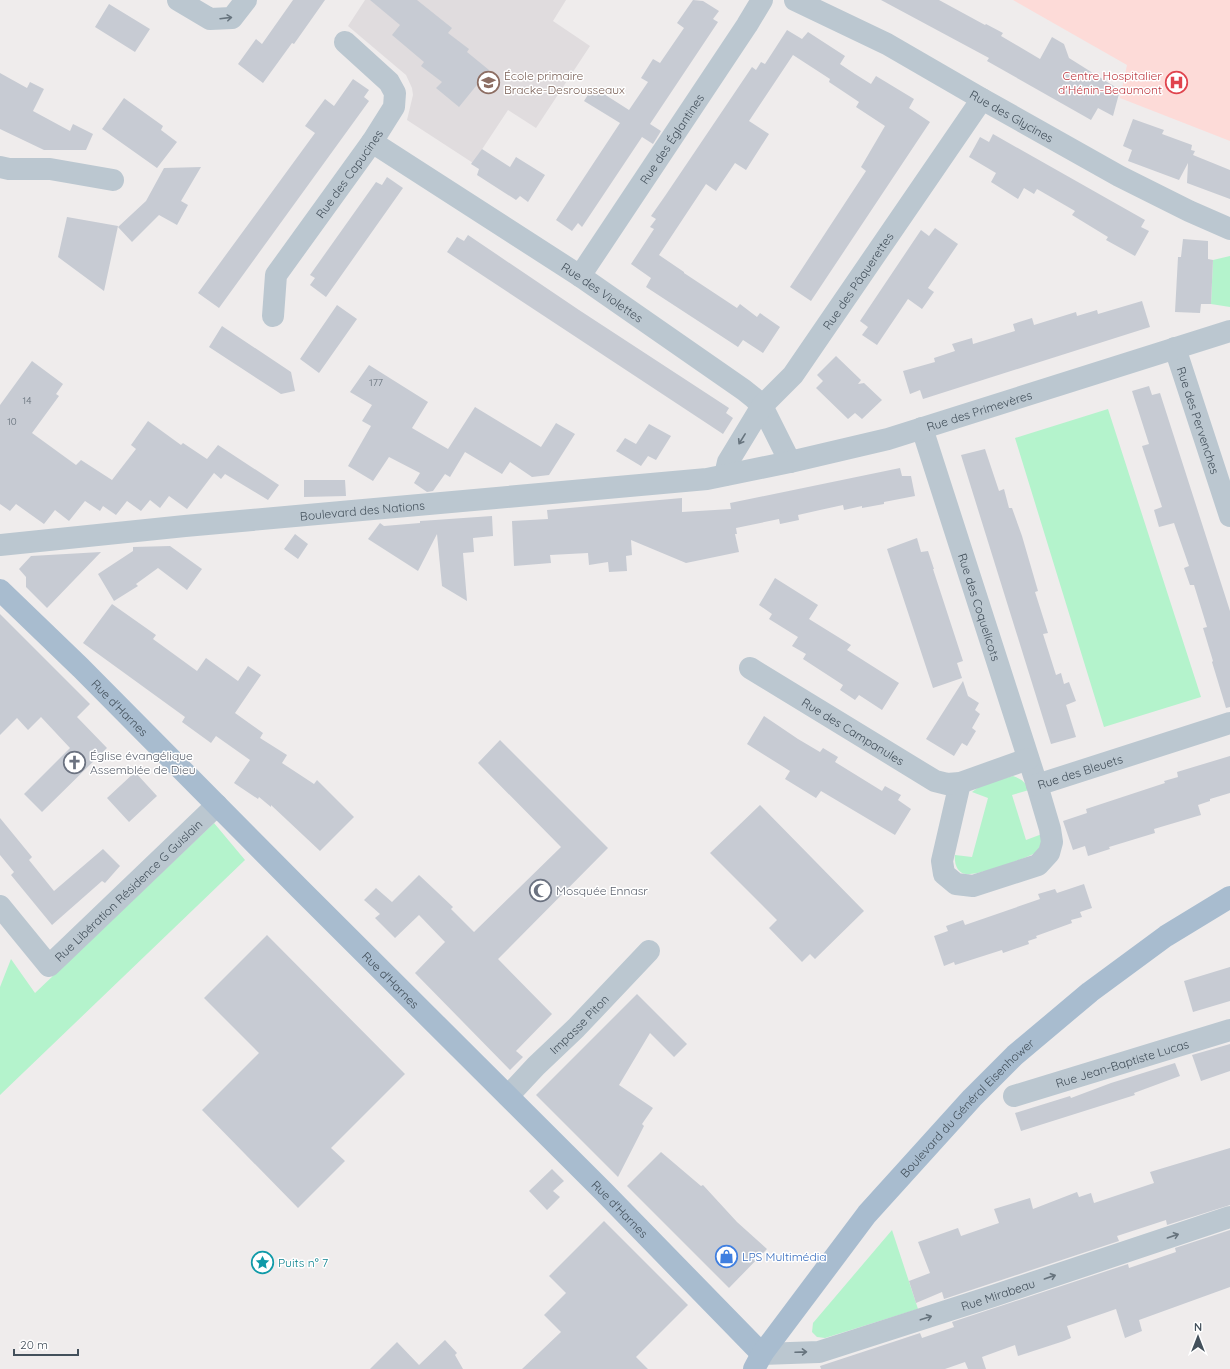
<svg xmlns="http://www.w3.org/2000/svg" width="1230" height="1369" viewBox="0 0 1230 1369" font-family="Quicksand,sans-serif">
<rect width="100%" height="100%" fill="#efecec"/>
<path fill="#e0dcde" d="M365,0h201l-13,21 37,25 -54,82 -28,-18 -35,53 -66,-43 6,-25 -1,-7 -6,-13 -58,-49z"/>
<path fill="#fddbd8" d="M1013,0h217v141l-110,-43 7,-33z"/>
<path fill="#b4f3cc" d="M1230,256v51l-19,-3 2,-44z
M1108,409l93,288 -97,30 -89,-289z
M1013,776c8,3 12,5 16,14l-17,5 14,45 16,-6 -1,16c-11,7 -63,26 -75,24 -9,-1 -12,-11 -11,-19l17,2 16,-59 -16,-6c13,-10 26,-12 41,-16z
M214,823l31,37 -245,235v-108l11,-28 24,34z
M892,1230l26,79 -93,29 -8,-1 -5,-5 1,-9z"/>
<path fill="#c7cbd3" d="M293,0h32l-31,44 -2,-1 -29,40 -25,-19 18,-25 6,5z
M370,0h47l35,28 -4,5 21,16 -2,3 22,18 -30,37 -23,-19 6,-6 -21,-16 3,-4 -32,-27 8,-10z
M693,0l10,1 16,10 -6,8 5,3 -68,102 11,7 -8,13 -11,-7 -60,90 -4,-4 -6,8 -16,-11 64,-97 -36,-22 9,-14 36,23 19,-28 -7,-4 12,-19 7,4 24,-35 -7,-5z
M881,0h58l46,25 1,-1 17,9 -2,3 39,23 12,-22 12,7 5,14 51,32 -7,26 -15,-8 -7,12 -104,-59 2,-3z
M109,4l41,25 -15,23 -40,-25z
M787,30l15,9 6,-7 37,24 -5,8 15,10 16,10 5,-8 38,23 -5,9 21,14 -119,179 -21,-14 76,-116 -5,-4 24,-41 -29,-19 3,-5 -30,-20 1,-3 -37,-24 -44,66 20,13 -23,36 -11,-7 -19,28 -10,-7 -47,71 25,17v1l53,35 3,-4 17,13 3,-4 20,14 -17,26 -20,-13 -5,7 -92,-60 5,-9 -20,-14 23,-35 -4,-2 6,-8 -5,-3 14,-20 87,-129 4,3 5,-8 4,2z
M0,73l27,15 3,-6 14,7 -11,22 37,20 3,-7 20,10 -7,16h-42l-44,-21z
M353,79l16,11 -5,7 5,4 -150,207 -21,-15 117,-160 -10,-7 20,-27 9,7z
M124,98l39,28 -2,4 16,12 -20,26 -55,-39z
M1133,119l31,11 -2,4 30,11 -1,5 4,1 -2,4 37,15v29l-43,-16 1,-20 -9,17 -51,-19 4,-11 -9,-4z
M993,134l152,86 -4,7 8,4 -14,25 -29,-16 2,-3 -36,-22 3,-4 -38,-22 -3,5 -10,-6 -6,11 -27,-17 5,-9 -27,-16 11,-20 9,5z
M482,149l28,18 6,-10 29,18 -17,27 -8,-6 -4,4 -39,-25 2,-6 -8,-5z
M201,167l-20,34 7,4 -11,20 -18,-10 -27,27 -14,-15 28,-26 18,-33z
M387,177l16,11 -77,109 -16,-12 5,-7 -5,-3 66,-93 6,3z
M67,217l51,9 -14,65 -46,-34z
M935,228l23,16 -30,44 6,4 -12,17 -14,-10 -31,46 -15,-10 6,-8 -8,-6 61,-91 8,6z
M468,235l111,75 150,98 -3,5 7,5 -10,16 -276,-182 10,-15 7,4z
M1183,239l25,2v18l5,1 -2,44h-10l-1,9 -25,-1 3,-55h3z
M1142,301l8,26 -227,72 -3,-9 -10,4 -7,-23 32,-9 -1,-4 21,-7 -3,-7 20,-6 1,6 42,-13 -2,-7 19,-6 2,7 42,-13 1,4 20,-6 1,4z
M337,305l20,14 -38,54 -19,-14z
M222,326l69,46 4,19 -14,3 -72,-47z
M836,356l25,24 -3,4 6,-1 18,17 -20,19 -7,-6 -7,6 -32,-31 7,-7 -6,-6z
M32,361l31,23 -7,10 3,2 -27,37 44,32 5,-5 31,20 24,-31 -5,-4 17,-24 33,24 2,-2 24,16 11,-14 61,40 -11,15 -43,-26 -4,5 -7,-6 -27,36 -18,-13 -9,12 -10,-8 -9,11 -14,-10 -11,14 -13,-9 -3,5 -15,-10 -16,20 -14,-11 -11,14 -28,-20 -6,7 -10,-7v-99z
M369,365l59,37 -16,26 36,21 27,-42 66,40 15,-24 19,11 -26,41 -17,2 -22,-15 -8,12 -37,-22 -15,25 -5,-3 -12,17 -6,1 -13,-9 6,-10 -31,-16 -16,24 -25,-15 23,-40 -9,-5 10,-16 -22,-13z
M1149,386l3,9 8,-2 70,218v96l-4,1 -14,-46 1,-1 -10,-33 4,-1 -13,-42h-4l-6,-17 5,-2 -15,-43 -15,4 -5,-17 8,-3 -20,-61 7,-2 -17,-53z
M649,424l22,12 -15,24 -8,-4 -7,10 -25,-15 9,-13 11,6z
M985,449l14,42 5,-2 5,19h3l10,28 16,55 -3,1 13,41 -5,1 13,41 5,-2 3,11 5,-2 7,19 -10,4 10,32 -25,7 -90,-289z
M900,468l2,8h9l4,20 -31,6v2l-22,4v-2l-18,4 -1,-5 -23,5 -22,5 1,5 -19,4 -1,-5 -43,9 1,6h-2l4,18 -53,11 -55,-23 1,15 -6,1 1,15 -18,1 -1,-10 -19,3 -1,-12 -38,2 1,8 -37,3 -2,-45 36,-2 -1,-9 135,-12v14l49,-3 -1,-6z
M304,480h41l1,16 -42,1z
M492,516l1,20 -20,2 1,14 -11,1 4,48 -25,-15 -5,-52 -19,37 -50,-32 12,-16 4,3 36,-3v-2l15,-1z
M295,534l13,10 -10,15 -14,-10z
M917,538l4,14 7,-1 6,18h-1l30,92 -6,2 5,15 -29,10 -46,-139z
M170,546l32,23 -15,21 -29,-22 -22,16 2,2 -24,15 -16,-27 35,-23v-4z
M101,552l-54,56 -21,-21v-10l-7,-8 12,-13z
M775,578l43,27 -9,14 42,26 -4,5 52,33 -17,27 -23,-15 -4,5 -15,-10 3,-5 -40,-26 3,-5 -14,-8 6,-9 -29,-18 3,-5 -13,-9z
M112,604l44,31 -3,4 44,32 9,-13 32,23 10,-15 13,9 -26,38 28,20 -3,5 27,17 -5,8 32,21 3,-4 37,37 -34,34 -49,-46v2l-12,-10 -1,2 -24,-16 16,-23 -34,-24 -5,7 -29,-21 3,-5 -102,-74z
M0,614l90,90 -13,13 30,31 -65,64 -18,-18 46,-46 -29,-31 -13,13 -11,-12 -17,17z
M963,681l5,15 11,7 -4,7 5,4 -8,14 4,3 -9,15 -5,-3 -8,13 -28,-17z
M764,716l34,23 22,13 3,-4 15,9 -3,5 34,21 13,8 3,-5 16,9 -3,5 13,9 -16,26 -74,-44 -5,7 -31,-19 5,-8 -43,-27z
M500,740l108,108 -110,111 54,55 -36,37 7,6 -13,13 -95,-97 30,-31 -26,-27 -24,23 -20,-20 5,-4 -16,-14 12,-12 16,14 27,-27 34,32 -2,2 23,23 87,-85 -83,-84z
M1230,756v37l-20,6v2l-12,4 3,10 -47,14 1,4 -46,14 1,2 -22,7 -3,-10 -12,4 -10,-29 24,-8 -1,-4 79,-26 -1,-2 14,-4 -1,-5z
M135,772l22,24 -28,26 -22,-24z
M760,805l104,106 -49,48 -5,-5 -8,8 -33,-34 8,-8 -67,-67z
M0,818l32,39 -3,3 25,31 49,-42 17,17 -15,17 -3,-2 -50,44 -41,-50 3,-3 -14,-17z
M1084,884l8,24 -12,4 2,5 -11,3 1,3 -36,13 1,2 -9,3 1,3 -26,9 -1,-3 -47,15 -1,-3 -10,4 -10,-30 14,-5 -2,-5 17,-6 2,5 75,-26 -2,-5 17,-5 2,4z
M267,935l138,139 -74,74 14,13 -47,47 -96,-98 57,-57 -55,-55z
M1230,967v34l-37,11 -9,-31z
M637,994l50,50 -13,13 -24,-24 -31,52 34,23 -11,16 2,2 -26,51 -82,-82z
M1230,1044v27l-29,10 -9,-26z
M1175,1063l5,13 -46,17 1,2 -114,36 -6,-18 55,-17 1,2 40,-15z
M1230,1148v57l-63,20 -1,-5 -49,16 2,5 -175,58 -2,-7 -26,11 -7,-22 21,-8 -12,-31 40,-14 3,8 38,-13 -5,-14 36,-11 3,11 44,-17 2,5 12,-4 3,10 60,-20 -4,-11z
M661,1152l40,34 2,-1 34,37 30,27 -38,39 -102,-102z
M552,1169l12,12 -11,10 7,6 -13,13 -18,-19z
M604,1221l84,84 -52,52 12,12h-126l39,-37 -17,-17 22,-22 -17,-17z
M1230,1230v57l-91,33 3,11 -17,7 -9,-29 -49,17 4,12 -7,3 -46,15 -3,-11 -33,12 4,12h-18l-3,-7 -20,7h-124l-1,-3 79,-26 21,-7 2,5 32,-11 -2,-5 176,-58 1,4 47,-16 -1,-4z
M445,1340l12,13 -2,2 8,14h-93l27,-27 22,23z"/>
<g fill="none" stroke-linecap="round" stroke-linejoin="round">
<g stroke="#bbc7d0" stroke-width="22">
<path d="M178,0l32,19 22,-1 14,-18"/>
<path id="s1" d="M795,0l92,44 95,55 137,77 70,35 41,18"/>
<path id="s2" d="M372,142l208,134 164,114 10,8 8,8 28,56"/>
<path d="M0,167l9,2h41l63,11"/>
<path id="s3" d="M580,276l167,-251 15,-25"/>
<path id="s4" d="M273,316l3,-41 96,-133 22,-35 1,-14 -6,-11 -44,-40"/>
<path id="s5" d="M1175,348l55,168"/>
<path id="s6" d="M922,428l115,357 13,44 2,13 -3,11 -11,12 -65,21 -17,-2 -12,-10 -2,-13 18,-78"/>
<path id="s7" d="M725,475l3,-13 34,-56 31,-31 189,-276"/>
<path id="s8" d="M0,545l185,-19 522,-47 83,-17 98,-23 342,-108"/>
<path id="s9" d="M750,668l185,113 12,3 13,-1 68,-24"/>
<path id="s10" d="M1037,785l193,-62"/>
<path id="s11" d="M0,906l49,60 168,-161"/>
<path id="s12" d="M508,1096l28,-30 40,-38 73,-77"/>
<path id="s13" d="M1014,1096l216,-66"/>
<path id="s14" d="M762,1354l57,-2 174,-56 237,-79"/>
</g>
<g stroke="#a8bccf" stroke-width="22">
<path id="s15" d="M0,590l81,78 219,221 303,302 159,163"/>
<path id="s16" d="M754,1369l8,-15 105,-140 105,-116 43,-43 75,-63 76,-56 64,-39"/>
</g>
</g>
<defs><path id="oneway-shaft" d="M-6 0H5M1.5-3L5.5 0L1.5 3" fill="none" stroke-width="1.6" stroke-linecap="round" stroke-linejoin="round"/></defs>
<g stroke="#67747e">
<use href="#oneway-shaft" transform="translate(226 18) rotate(-7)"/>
<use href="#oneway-shaft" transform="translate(742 439) rotate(122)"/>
<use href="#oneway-shaft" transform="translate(1173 1236) rotate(-19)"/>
<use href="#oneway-shaft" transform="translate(1050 1277) rotate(-19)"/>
<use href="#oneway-shaft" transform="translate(926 1318) rotate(-18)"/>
<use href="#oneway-shaft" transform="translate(801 1352) rotate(-2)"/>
</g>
<defs>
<symbol id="school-ring" viewBox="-11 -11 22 22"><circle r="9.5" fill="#fff" stroke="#8d6e63" stroke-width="1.5"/><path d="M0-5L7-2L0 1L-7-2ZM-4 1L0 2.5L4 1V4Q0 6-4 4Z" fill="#8d6e63"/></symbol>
<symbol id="hospital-ring" viewBox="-11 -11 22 22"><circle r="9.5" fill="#fff" stroke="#e0444e" stroke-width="1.5"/><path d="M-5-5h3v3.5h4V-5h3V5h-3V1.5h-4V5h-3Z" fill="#e0444e"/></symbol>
<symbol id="church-ring" viewBox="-11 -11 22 22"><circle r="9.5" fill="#fff" stroke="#6b7280" stroke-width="1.5"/><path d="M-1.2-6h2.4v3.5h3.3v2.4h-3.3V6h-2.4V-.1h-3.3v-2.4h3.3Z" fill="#6b7280"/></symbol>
<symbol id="mosque-ring" viewBox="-11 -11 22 22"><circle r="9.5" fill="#fff" stroke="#6b7280" stroke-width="1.5"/><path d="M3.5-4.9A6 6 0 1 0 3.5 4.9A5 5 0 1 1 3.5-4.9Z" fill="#6b7280"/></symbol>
<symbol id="shop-ring" viewBox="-11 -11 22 22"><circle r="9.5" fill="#fff" stroke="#3f7fe0" stroke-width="1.5"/><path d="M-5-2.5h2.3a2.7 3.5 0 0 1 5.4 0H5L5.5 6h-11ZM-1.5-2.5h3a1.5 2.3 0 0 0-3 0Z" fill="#3f7fe0"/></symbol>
<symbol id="sight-ring" viewBox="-11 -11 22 22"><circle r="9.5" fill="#fff" stroke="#0f9aa8" stroke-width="1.5"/><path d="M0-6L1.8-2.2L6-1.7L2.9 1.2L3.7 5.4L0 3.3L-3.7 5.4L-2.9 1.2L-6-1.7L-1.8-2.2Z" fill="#0f9aa8"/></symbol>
</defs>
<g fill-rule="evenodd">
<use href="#school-ring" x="476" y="70" width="25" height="25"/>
<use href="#hospital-ring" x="1164" y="70" width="25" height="25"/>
<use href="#church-ring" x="62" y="750" width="25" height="25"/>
<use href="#mosque-ring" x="528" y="878" width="25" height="25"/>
<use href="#shop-ring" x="714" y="1244" width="25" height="25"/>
<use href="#sight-ring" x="250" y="1250" width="25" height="25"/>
</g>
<g text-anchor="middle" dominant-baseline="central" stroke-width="3" stroke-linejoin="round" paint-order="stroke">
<g font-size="10" fill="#646f79">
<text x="376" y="382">177</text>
<text x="27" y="400">14</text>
<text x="12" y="421">10</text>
</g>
<g font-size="12" fill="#785e54" stroke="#fff" text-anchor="start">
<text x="504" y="75">École primaire<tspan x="504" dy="14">Bracke-Desrousseaux</tspan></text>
</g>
<g font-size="12" fill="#be3a42" stroke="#fff" text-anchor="end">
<text x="1162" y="75">Centre Hospitalier<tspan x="1162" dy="14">d'Hénin-Beaumont</tspan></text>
</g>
<g font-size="12" fill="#43505b" stroke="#fff">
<text stroke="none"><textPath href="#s1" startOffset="246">Rue des Glycines</textPath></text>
<text stroke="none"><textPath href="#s3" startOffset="165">Rue des Églantines</textPath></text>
<text stroke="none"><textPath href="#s4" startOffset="166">Rue des Capucines</textPath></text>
<text stroke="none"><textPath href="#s7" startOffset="237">Rue des Pâquerettes</textPath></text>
<text stroke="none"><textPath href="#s2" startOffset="275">Rue des Violettes</textPath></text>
<text stroke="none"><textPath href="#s8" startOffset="991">Rue des Primevères</textPath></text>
<text stroke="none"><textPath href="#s5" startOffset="76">Rue des Pervenches</textPath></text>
<text stroke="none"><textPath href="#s8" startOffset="364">Boulevard des Nations</textPath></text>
<text stroke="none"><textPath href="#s6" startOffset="188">Rue des Coquelicots</textPath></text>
<text stroke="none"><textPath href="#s15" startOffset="168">Rue d'Harnes</textPath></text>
<text stroke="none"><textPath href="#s9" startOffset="121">Rue des Campanules</textPath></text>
<text stroke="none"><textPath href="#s10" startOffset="45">Rue des Bleuets</textPath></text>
<text stroke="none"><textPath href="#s11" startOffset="187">Rue Libération Résidence G Guislain</textPath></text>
<text stroke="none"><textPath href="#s15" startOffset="552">Rue d'Harnes</textPath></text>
<text stroke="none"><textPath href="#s12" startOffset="101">Impasse Piton</textPath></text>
<text stroke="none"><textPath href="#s13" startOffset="113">Rue Jean-Baptiste Lucas</textPath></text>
<text stroke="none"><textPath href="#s16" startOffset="338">Boulevard du Général Eisenhower</textPath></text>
<text stroke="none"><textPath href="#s15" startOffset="876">Rue d'Harnes</textPath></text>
<text stroke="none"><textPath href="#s14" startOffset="245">Rue Mirabeau</textPath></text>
</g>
<g font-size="12" fill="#5b616d" stroke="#fff" text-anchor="start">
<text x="90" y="755">Église évangélique<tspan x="90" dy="14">Assemblée de Dieu</tspan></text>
<text x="556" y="890">Mosquée Ennasr</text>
</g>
<g font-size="12" fill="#366cbe" stroke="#fff" text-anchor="start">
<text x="742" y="1256">LPS Multimédia</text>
</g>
<g font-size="12" fill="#0d838f" stroke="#fff" text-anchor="start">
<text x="278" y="1262">Puits n° 7</text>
</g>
</g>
<g transform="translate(1198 1337)" stroke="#ffffff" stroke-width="3" paint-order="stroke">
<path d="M0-3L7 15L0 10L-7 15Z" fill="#43505b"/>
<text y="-6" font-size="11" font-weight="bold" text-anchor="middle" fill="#43505b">N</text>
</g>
<path d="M14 1349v6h64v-6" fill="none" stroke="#43505b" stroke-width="2"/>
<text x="20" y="1349" font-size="12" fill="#43505b" stroke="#ffffff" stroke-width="3" paint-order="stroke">20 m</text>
</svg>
